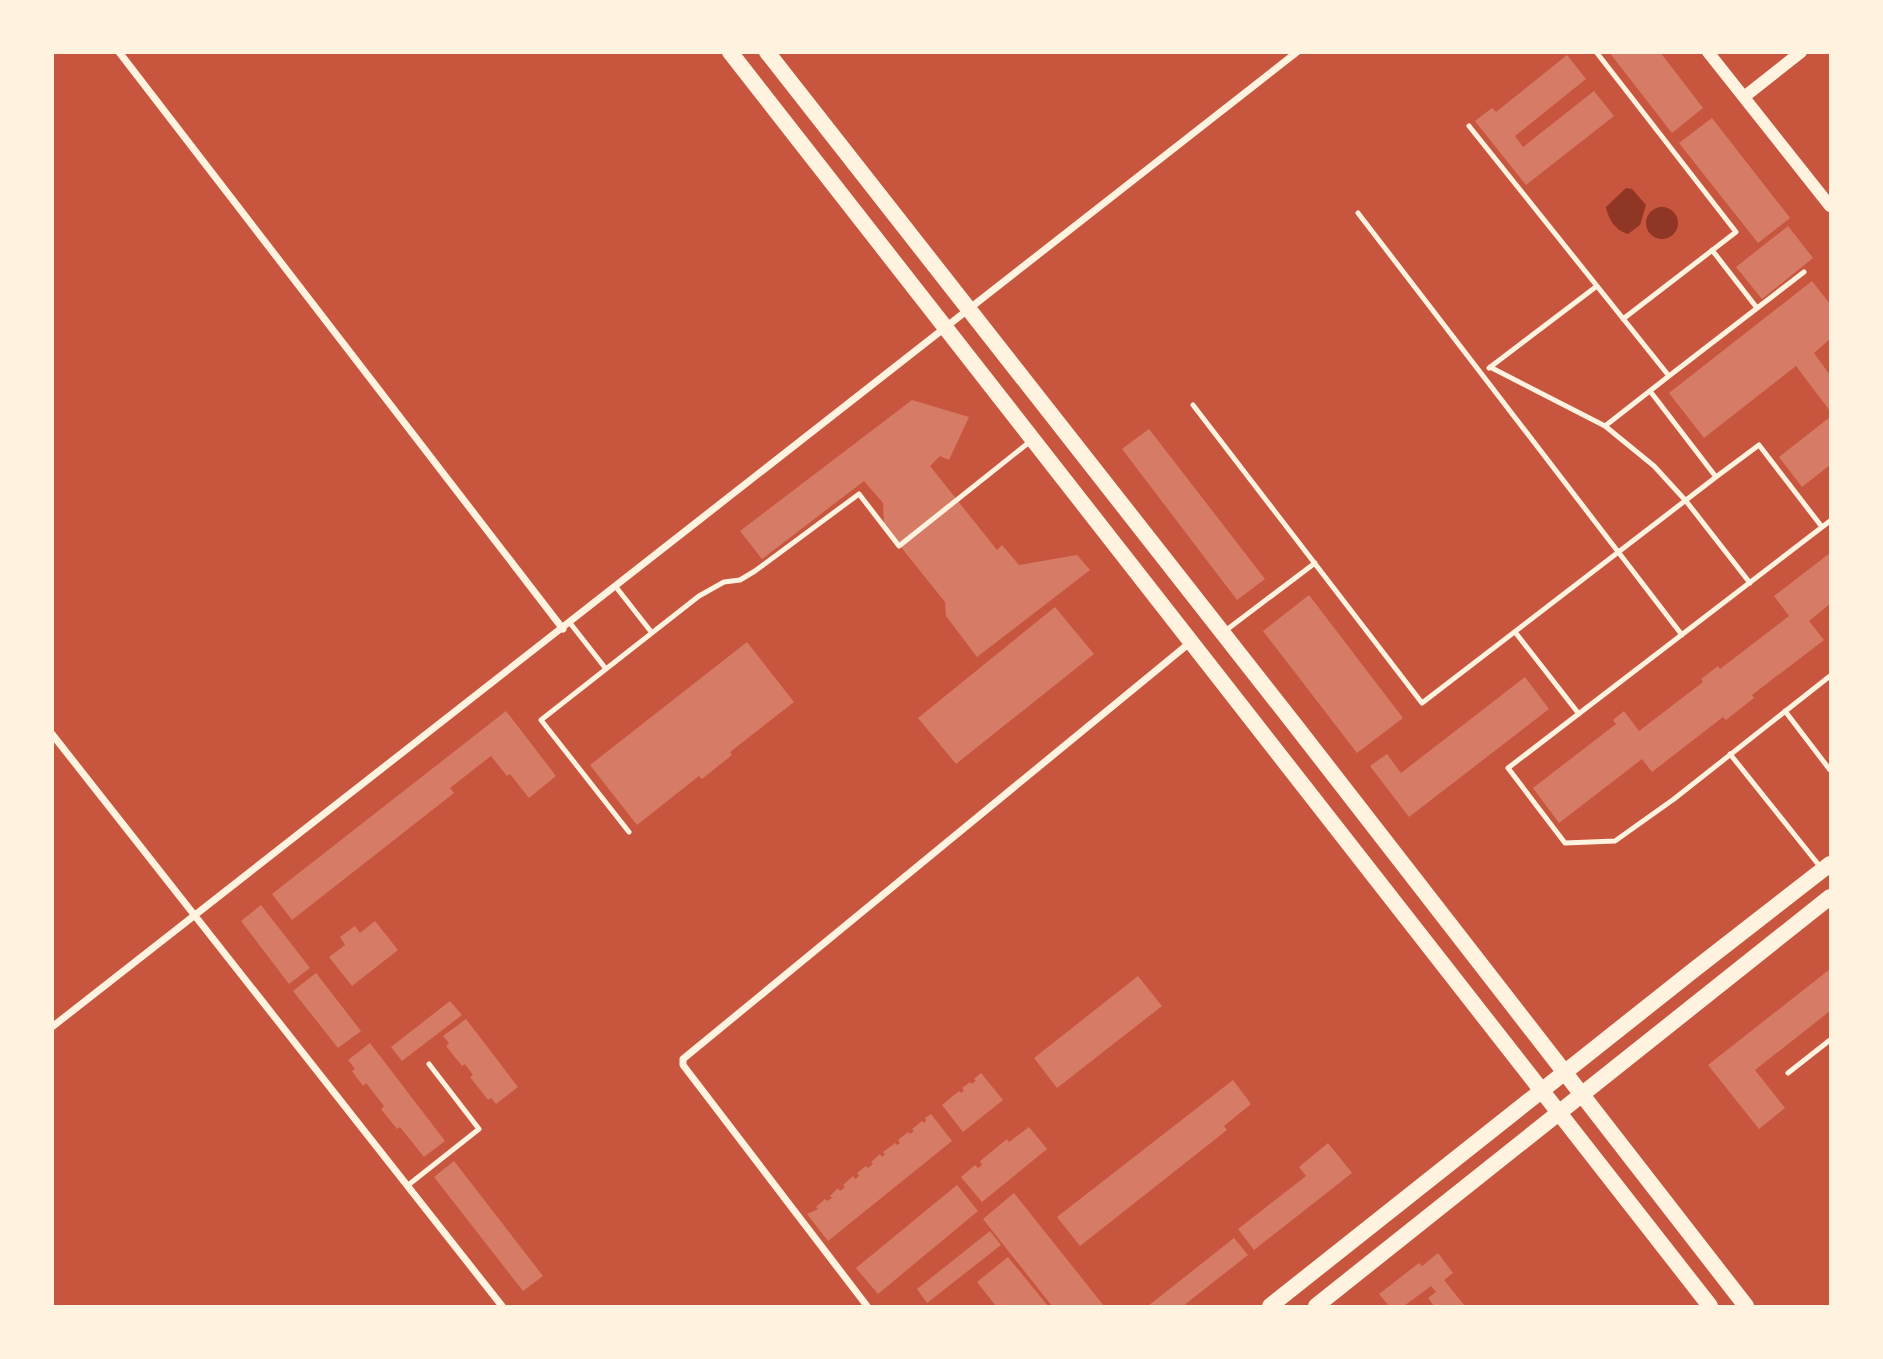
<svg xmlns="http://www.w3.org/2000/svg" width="1883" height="1359" viewBox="0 0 1883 1359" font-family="'PT Sans',sans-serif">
<rect width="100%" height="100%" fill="#c8553d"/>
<path fill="#8f3625" d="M1626,188l6,1 14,16 -6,20 -12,9c-12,-3 -20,-15 -22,-27z
M1646 223a16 16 0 1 1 32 0a16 16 0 1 1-32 0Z"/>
<path fill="#d67c66" d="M1609,52h51l43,56 -31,25z
M1567,55l19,24 -71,57 8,11 71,-56 20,25 -88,69 -51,-64 17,-13 4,4z
M1712,118l78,100 -32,25 -79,-100z
M1788,226l25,32 -51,41 -26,-32z
M1812,281l18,23v35l-16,14 16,22v36l-34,-45 -92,72 -35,-45z
M912,400l57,17 -20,43 -9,-4 -10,10 67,84 5,-5 17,20 58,-10 13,15 -113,87 -31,-41 -1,-14 -61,-76 -1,-23 -19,-22 -102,78 -22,-28z
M1830,417v48l-28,22 -23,-30z
M1149,429l116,150 -28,21 -115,-151z
M1830,553v51l-21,17 15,19 -72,55 2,3 -28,22 -3,-3 -71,55 -10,-13 -83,64 -26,-35 83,-64 -3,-4 11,-9 15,20 64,-49 -2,-3 17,-13 2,3 69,-53 -15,-20z
M1309,595l94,123 -46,35 -94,-122z
M1055,607l39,47 -138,110 -38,-46z
M747,642l47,60 -64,50 2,3 -30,24 -3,-3 -62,49 -47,-60z
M1525,677l24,32 -140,108 -39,-51 17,-12 14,19z
M506,711l50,65 -27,22 -19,-24 -3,2 -16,-20 -41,32 4,5 -162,127 -20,-26z
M261,905l49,63 -21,16 -48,-63z
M375,921l23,29 -46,36 -23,-29 16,-12 -5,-8 15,-11 5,7z
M1830,969v42l-75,59 30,38 -26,21 -51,-64z
M316,973l45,58 -23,17 -45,-57z
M1138,976l24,30 -105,82 -23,-30z
M450,1001l12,14 -60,46 -11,-14z
M466,1019l52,68 -22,17 -5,-6 -3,2 -18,-23 3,-2 -8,-11 -3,2 -16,-20 3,-3 -6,-7z
M370,1043l75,98 -21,16 -24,-30 -3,2 -16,-20 3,-3 -18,-23 -3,3 -11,-15 3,-2 -7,-9z
M981,1073l22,27 -40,32 -21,-27 17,-14 2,2 3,-3 -2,-2 8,-6 1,2 5,-3 -2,-2z
M1233,1080l18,24 -27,22 3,4 -147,116 -23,-29z
M931,1114l21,27 -124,100 -21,-27 11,-5 -2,-2 9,-8 2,2 5,-3 -2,-2 8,-8 2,3 5,-4 -2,-2 10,-9 2,3 4,-3 -2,-3 9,-7 2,2 5,-4 -2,-2 9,-8 2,3 3,-3 -2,-2 12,-9 2,2 3,-2 -2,-3 10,-8 2,2 4,-3 -2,-2 10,-8 2,2 2,-2 -1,-3z
M1029,1127l18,22 -65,53 -21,-25 14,-12 3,3 4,-3 -2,-4 27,-22 2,3z
M1328,1143l24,30 -98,77 -16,-21 68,-53 -7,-9z
M454,1161l89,115 -20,15 -89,-114z
M957,1185l21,26 -100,83 -22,-26z
M1014,1193l90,113h-52l-69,-87z
M990,1231l11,14 -74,58 -10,-14z
M1234,1238l14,17 -65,51h-35z
M1438,1253l15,20 -9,7 21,26h-31l-6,-8 8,-6 -5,-6 -27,20h-15l-10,-12 40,-31 3,3z
M1008,1257l40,49h-52l-19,-24z"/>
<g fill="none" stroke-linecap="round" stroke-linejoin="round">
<path stroke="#fff3e0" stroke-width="5" d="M1597,53l139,179 -113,87
M1469,126l200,250 -64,50
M1358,213l324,422
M1712,250l45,58
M1490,367l115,59 49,40 32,35 64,82
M1489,368l108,-82
M1669,376l135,-104
M1193,405l229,298 294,-226 -66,-86
M1716,477l43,-32 63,82
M1830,521l-322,247 57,75 50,-2 59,-42 156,-123
M616,587l36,46
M570,623l36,46
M1225,631l90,-68
M1515,632l64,82
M1785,711l45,59
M1730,754l92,115
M629,832l-88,-112 158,-124 25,-14 16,-2 15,-9 104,-77 40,52 133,-106
M1788,1073l42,-33
M407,1186l72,-57 -50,-65"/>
<path stroke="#fff3e0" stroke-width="7" d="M119,52l444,577
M52,734l450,572
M52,1027l1245,-975
M867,1306l-184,-241v-6l509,-418"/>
<path stroke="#fff3e0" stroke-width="12" d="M1708,52l122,154
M1744,97l57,-45"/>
<path stroke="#fff3e0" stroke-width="16" d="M730,52l980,1254
M767,52l528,673 451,581
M1270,1306l425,-337 135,-105
M1316,1306l514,-409"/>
</g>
<rect width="1883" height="1359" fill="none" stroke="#fff3e0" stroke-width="108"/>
</svg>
